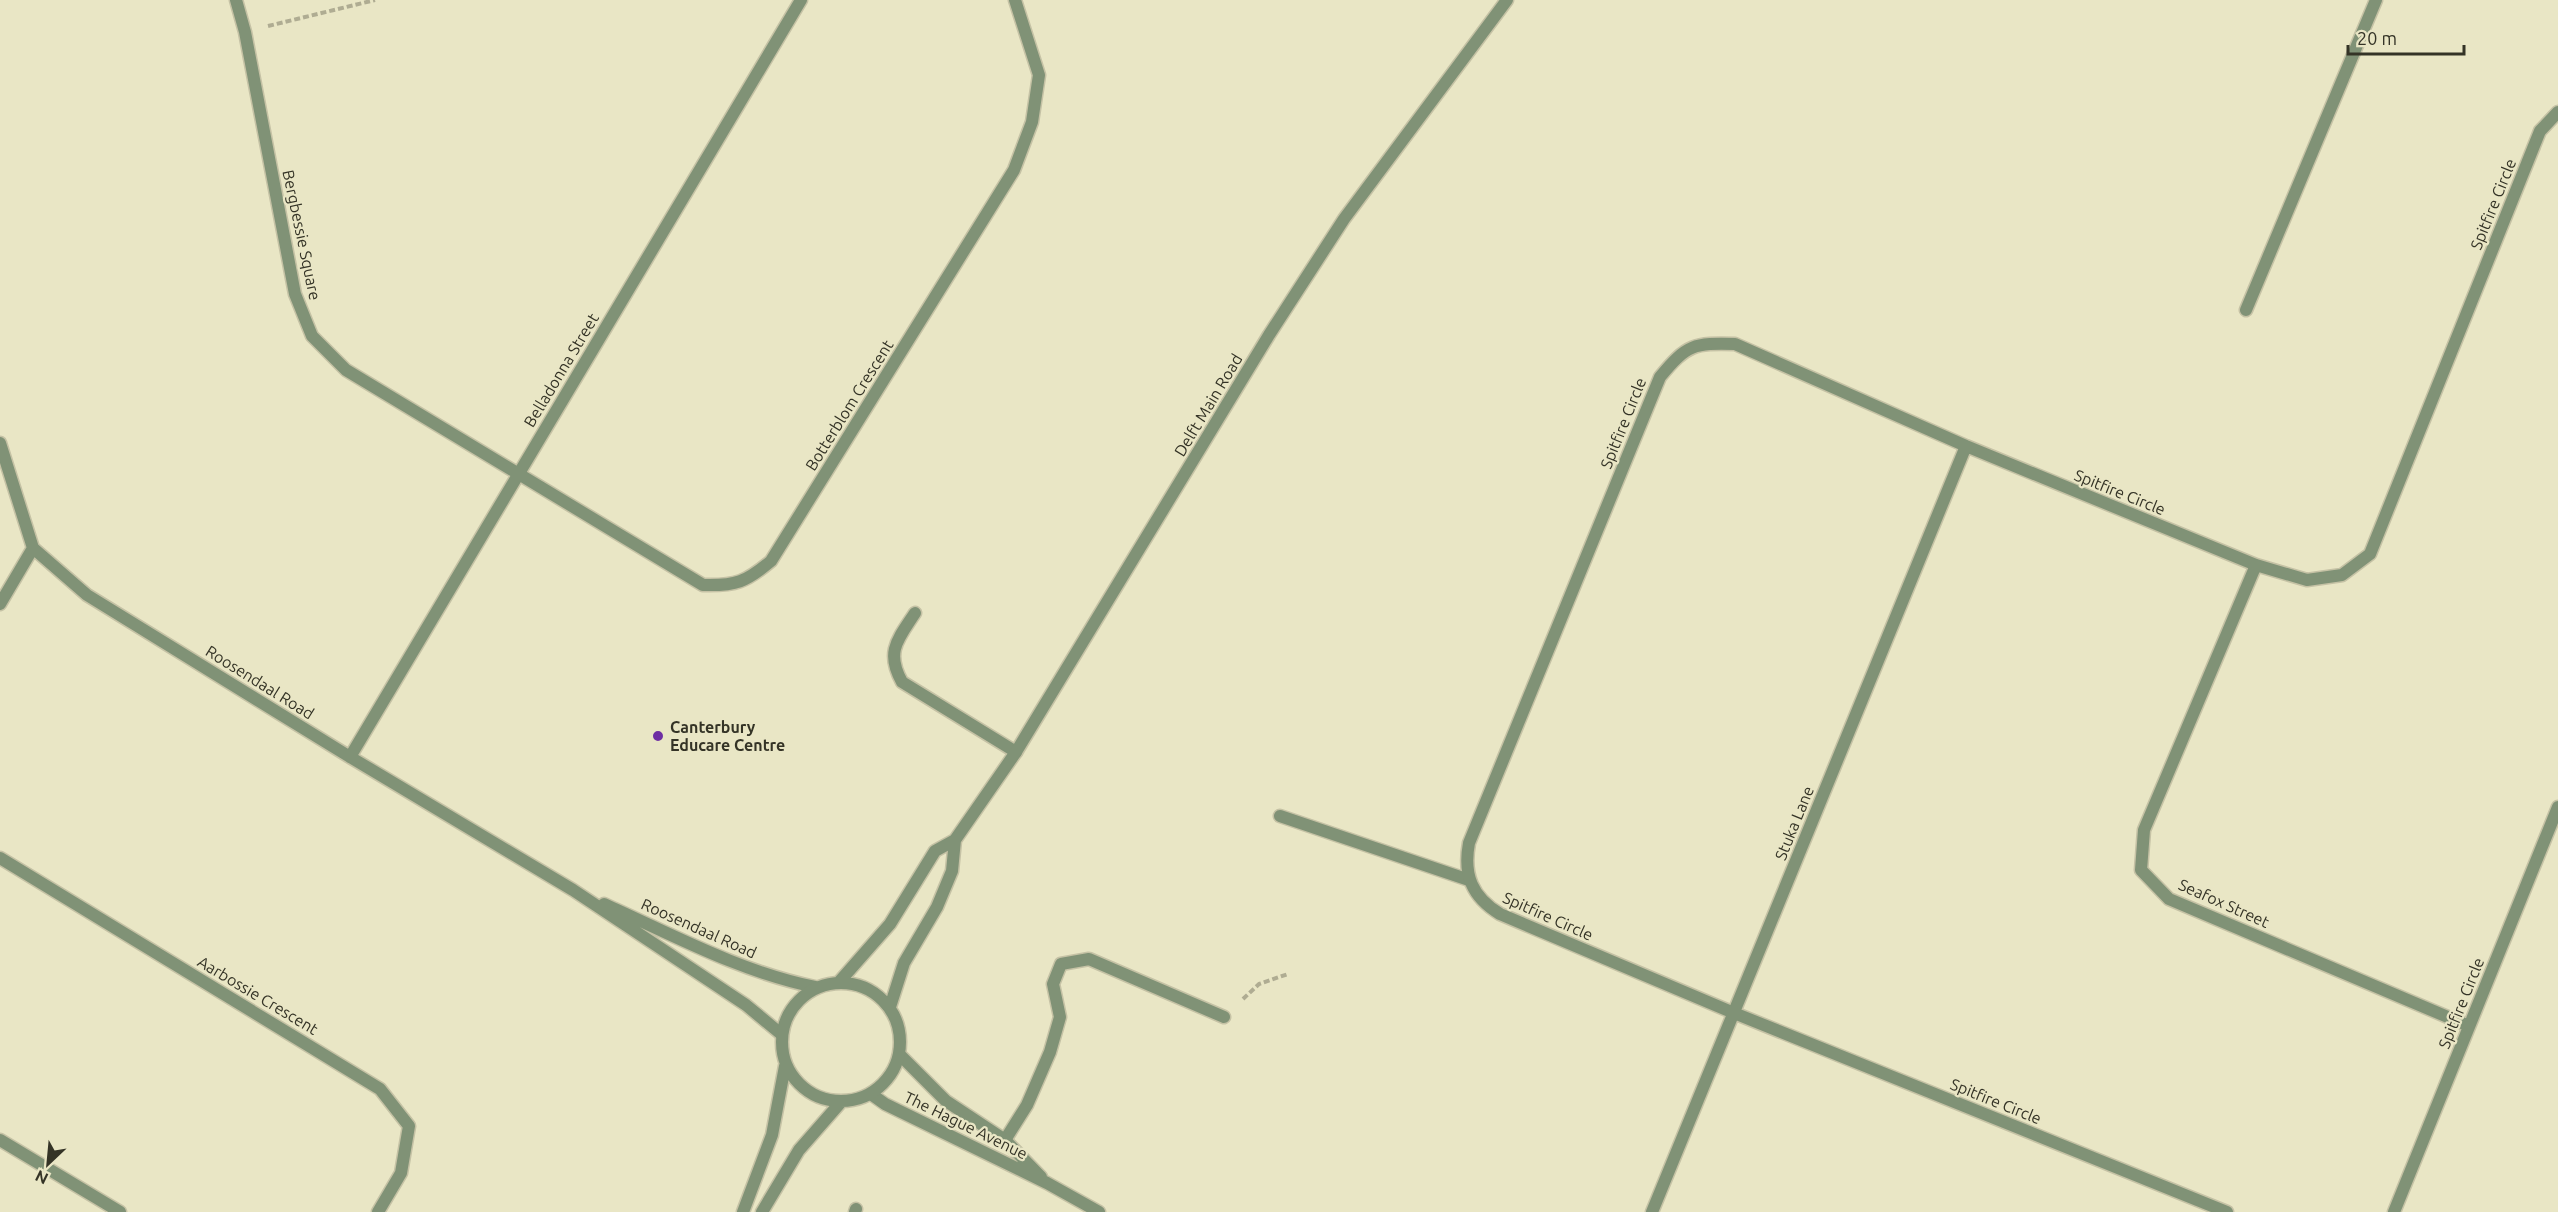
<svg xmlns="http://www.w3.org/2000/svg" width="2558" height="1212" viewBox="0 0 2558 1212" font-family="Ubuntu,sans-serif">
<rect width="100%" height="100%" fill="#e9e6c5"/>
<g fill="none" stroke-linecap="round" stroke-linejoin="round">
<defs>
<path id="service" d="M2246,310l130,-310
M915,613c-17,26 -30,39 -13,69l114,70
M1280,816l189,64
M1005,1140l22,-35 23,-53 10,-35 -7,-33 8,-20 28,-5 135,58
M855,1212l1,-3"/>
<path id="minor" d="M236,0l9,32 50,262 17,42 34,34 357,215c33,1 43,-3 68,-24l243,-391 18,-48 7,-47 -24,-75
M0,443l33,105 54,47 263,162 223,133 173,115 35,29
M2256,565l-112,265 -3,40 28,29 300,127
M0,604l33,-56
M350,757l451,-757
M0,858l380,231 29,37 -8,47 -23,39
M604,904c69,31 137,68 211,83
M900,1055l46,46 59,39 36,37
M871,1094l14,10 162,79 52,29
M0,1140l120,72
M1652,1212l314,-766
M2227,1212l-493,-199 -234,-99c-28,-17 -37,-39 -31,-71l191,-466c27,-33 34,-34 75,-33l231,102 290,119 51,15 35,-5 28,-21 170,-423 18,-19
M2394,1212l164,-405"/>
<path id="tertiary" d="M840,981l50,-57 45,-73 20,-11 61,-88 253,-417 75,-116 163,-219
M782 1042a59 59 0 1 1 118 0a59 59 0 1 1-118 0Z
M890,1007l14,-44 33,-56 15,-36 3,-31
M743,1212l29,-77 13,-69
M762,1212l37,-62 42,-48"/>
</defs>
<use href="#service" stroke="#c5c2a5" stroke-width="15"/>
<use href="#minor" stroke="#c5c2a5" stroke-width="15"/>
<use href="#tertiary" stroke="#c5c2a5" stroke-width="15"/>
<path stroke="#afac92" stroke-width="4" stroke-dasharray="6 3" stroke-linecap="butt" d="M268,26l107,-26
M1243,999l16,-15 29,-10"/>
<use href="#service" stroke="#809276" stroke-width="12"/>
<use href="#minor" stroke="#809276" stroke-width="12"/>
<use href="#tertiary" stroke="#809276" stroke-width="12"/>
</g>
<circle fill="#6e2ea3" stroke="#e9e6c5" stroke-width="2" cx="658" cy="736" r="6"/>
<g text-anchor="middle" dominant-baseline="central" stroke-width="4.5" stroke-linejoin="round" paint-order="stroke">
<g font-size="16" fill="#343326" stroke="#e9e6c5">
<text transform="translate(2493 204) rotate(-68)">Spitfire Circle</text>
<text transform="translate(302 235) rotate(78)">Bergbessie Square</text>
<text transform="translate(561 370) rotate(-59)">Belladonna Street</text>
<text transform="translate(849 405) rotate(-58)">Botterblom Crescent</text>
<text transform="translate(1208 405) rotate(-59)">Delft Main Road</text>
<text transform="translate(1623 423) rotate(-68)">Spitfire Circle</text>
<text transform="translate(2120 492) rotate(22)">Spitfire Circle</text>
<text transform="translate(260 682) rotate(32)">Roosendaal Road</text>
<text transform="translate(1794 823) rotate(-68)">Stuka Lane</text>
<text transform="translate(2224 903) rotate(24)">Seafox Street</text>
<text transform="translate(1548 916) rotate(24)">Spitfire Circle</text>
<text transform="translate(699 928) rotate(24)">Roosendaal Road</text>
<text transform="translate(258 995) rotate(31)">Aarbossie Crescent</text>
<text transform="translate(2461 1003) rotate(-68)">Spitfire Circle</text>
<text transform="translate(1996 1101) rotate(22)">Spitfire Circle</text>
<text transform="translate(966 1125) rotate(26)">The Hague Avenue</text>
</g>
<g font-size="16" font-weight="bold" fill="#343326" stroke="#e9e6c5" text-anchor="start">
<text x="670" y="727">Canterbury<tspan x="670" dy="18">Educare Centre</tspan></text>
</g>
</g>
<g transform="translate(48 1164) rotate(206)" stroke="#e9e6c5" stroke-width="4.5" paint-order="stroke">
<path d="M0-4.5L10 22L0 15L-10 22Z" fill="#343326"/>
<text y="-9" font-size="16" font-weight="bold" text-anchor="middle" fill="#343326">N</text>
</g>
<path d="M2348 45v9h116v-9" fill="none" stroke="#343326" stroke-width="3"/>
<text x="2357" y="45" font-size="18" fill="#343326" stroke="#e9e6c5" stroke-width="4.5" paint-order="stroke">20 m</text>
</svg>
